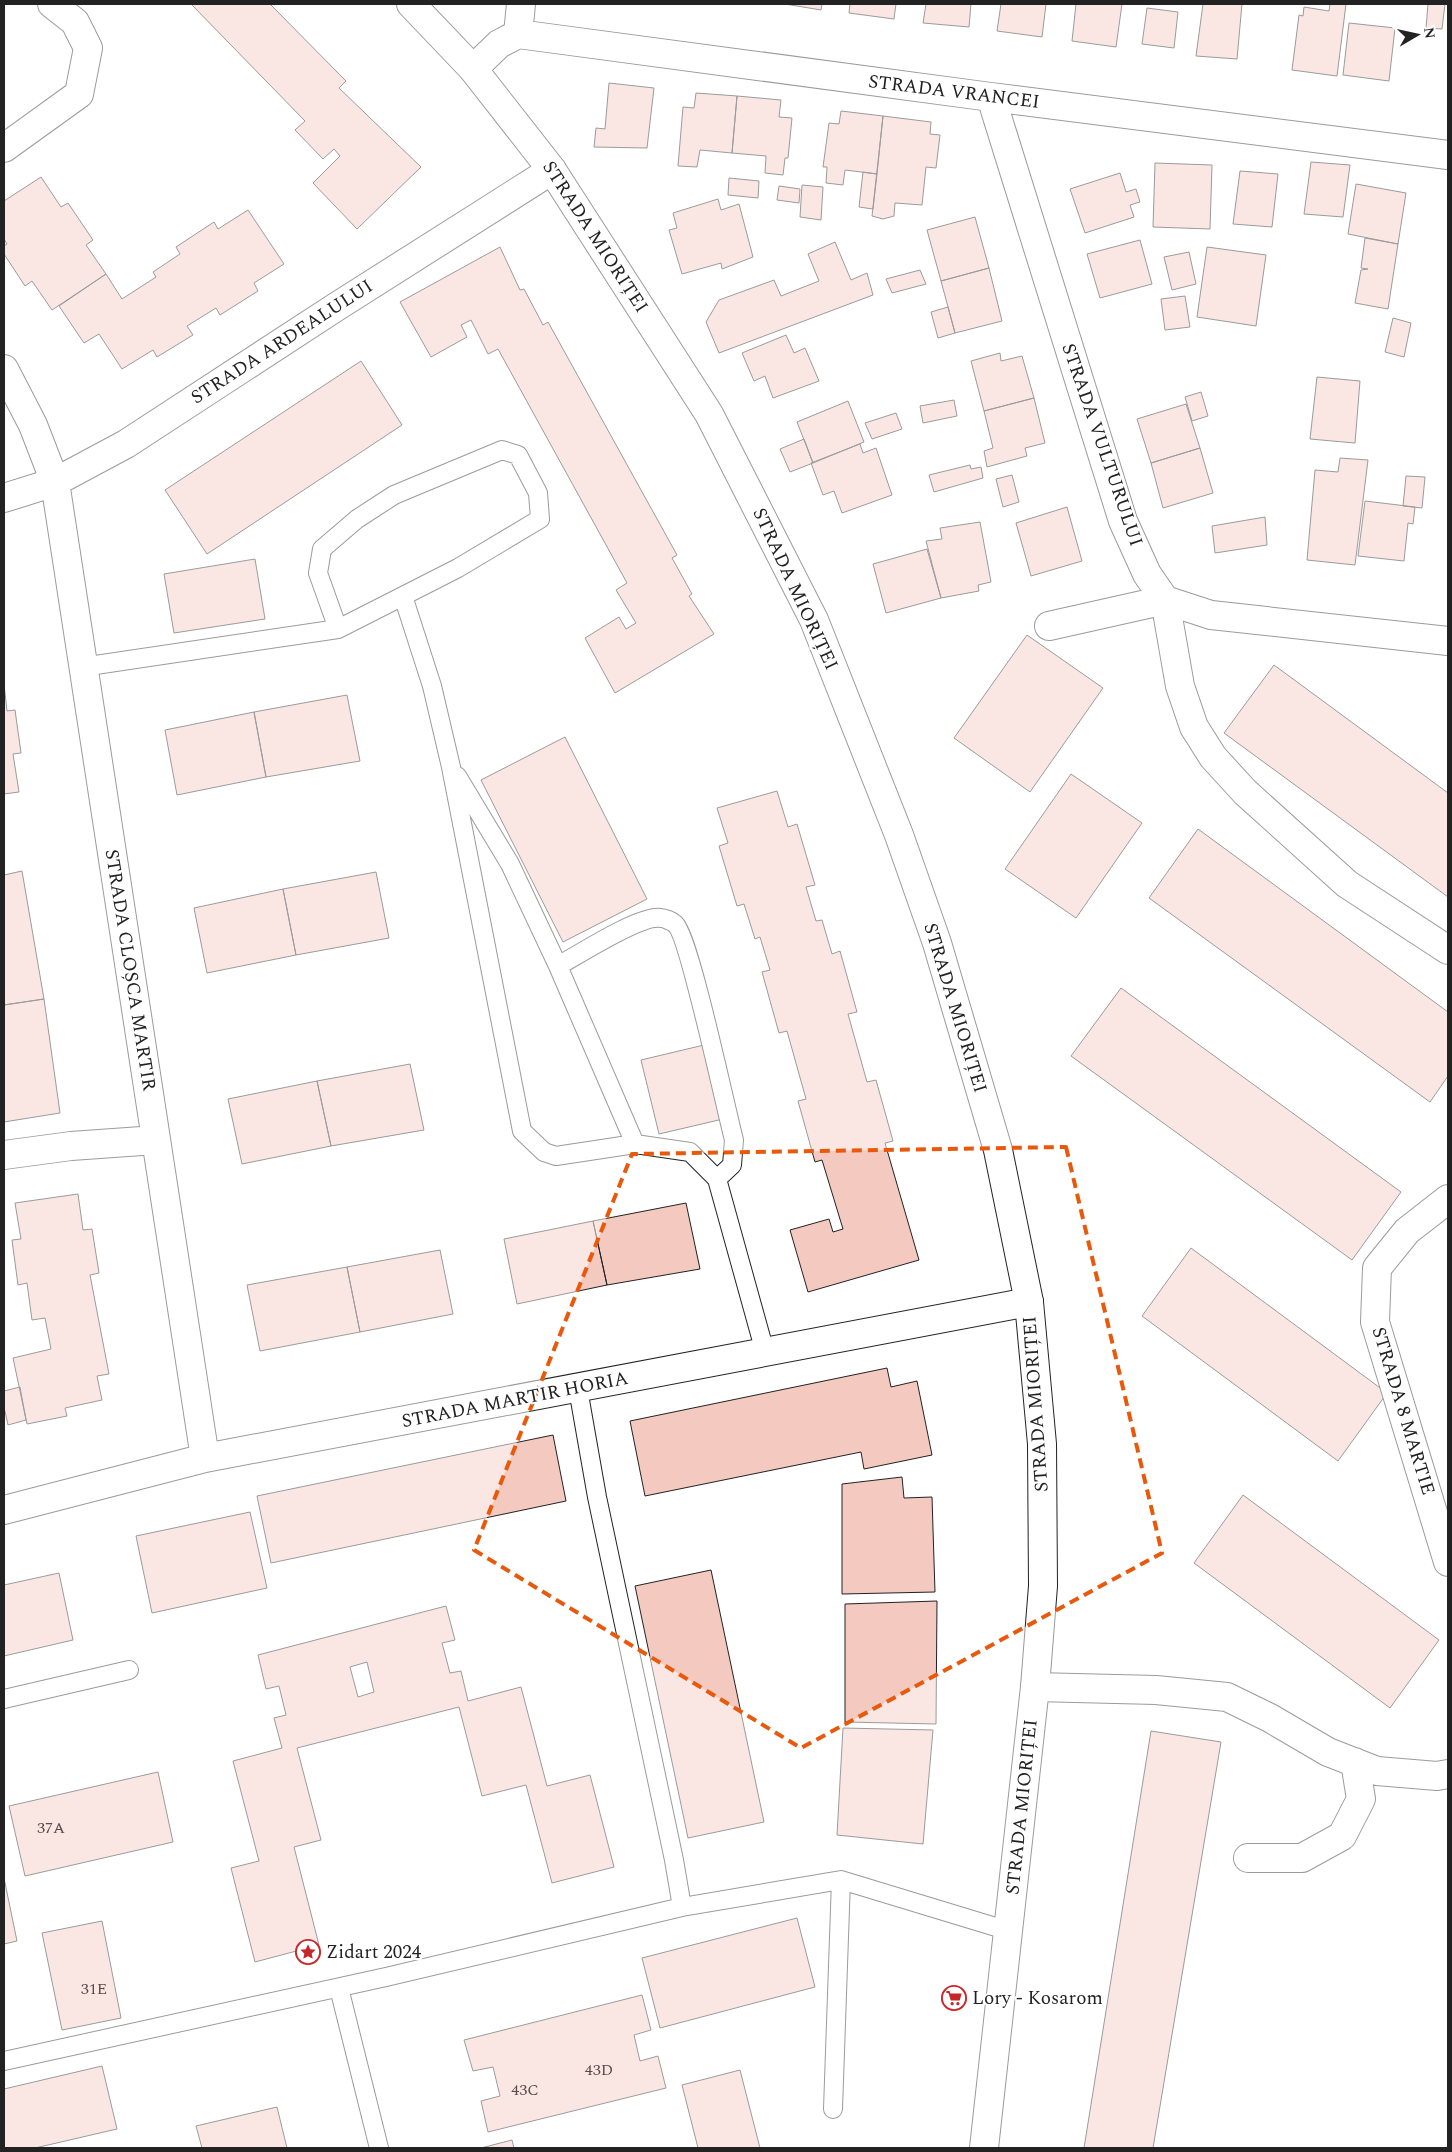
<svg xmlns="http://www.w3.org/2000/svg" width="1452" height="2152" viewBox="0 0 1452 2152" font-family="Spectral,serif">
<rect width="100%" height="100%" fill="#fff"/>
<path fill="#f3c9c0" stroke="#222" fill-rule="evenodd" d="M191,4h79l76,77 -7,7 82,79 -64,62 -44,-46 27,-27 -6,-7 -11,10 -28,-29 10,-9z
M785,4h37l-1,6z
M850,4h46l-2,15 -45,-6z
M926,4h45l-2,23 -46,-4z
M1001,4h45l-4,33 -45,-6z
M1076,4h46l-6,43 -44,-6z
M1203,4h39l-5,55 -41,-3z
M1330,4h16l-9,72 -45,-6 7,-55 4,1 1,-9 25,4z
M1428,4h17l-3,25 -16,-1z
M1147,8l31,4 -4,36 -32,-4z
M1349,23l46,5 -6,53 -46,-6z
M609,83l45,5 -7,60 -53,-1 2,-19 9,1z
M696,93l41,3 -5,57 -32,-3 -3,17 -19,-1 5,-59 11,1z
M737,96l44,4 -2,17 13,1 -4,40h-3l-2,17 -18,-2 1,-17 -34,-3z
M841,111l42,5 -6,58 -32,-4 -2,15 -17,-2 1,-16h-4l6,-44 10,1z
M883,116l48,6 -1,12 10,1 -4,33 -10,-1 -4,38 -27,-2 -1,13 -11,3 -11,-3z
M1311,162l39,3 -7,52 -39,-3z
M1155,163l57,2 -2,64 -57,-2z
M1240,171l38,3 -6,53 -39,-3z
M863,172l14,2 -4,35 -14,-2z
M1120,173l6,19 10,-3 4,13 -10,3 4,12 -49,16 -15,-44z
M41,177l20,30 7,-4 25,37 -7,5 20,29 -54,36 -20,-29 -7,5 -21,-32v-8l3,-2 -3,-5v-38z
M729,178l30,3 -1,17 -30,-3z
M1356,184l50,9 -8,51 -50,-10z
M802,185l21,2 -2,33 -21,-3z
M779,186l21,3 -1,14 -22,-3z
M718,199l3,11 18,-6 14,53 -31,12 -1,-6 -39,11 -13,-44 8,-2 -4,-15z
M248,210l36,54 -30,19 4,8 -38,24 -4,-7 -29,18 6,9 -36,22 -4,-7 -31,19 -23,-35 -15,9 -25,-37 47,-32 16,25 34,-22 -3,-5 27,-18 -4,-7 38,-25 4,7z
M975,217l14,51 -48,13 -14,-51z
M1365,238l33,6 -10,65 -33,-6 6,-33 7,-1 -7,-1z
M1140,240l12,44 -52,14 -13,-44z
M835,242l16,38 16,-7 6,22 -154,58 -13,-31 13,-22 55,-20 7,16 38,-15 -11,-27z
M500,247l20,43 4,-1 19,36 5,-3 129,233 -5,3 20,36 -3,2 25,38 -99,59 -30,-55 34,-21 7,12 10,-6 -20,-33 11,-7 -129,-234 -10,5 -17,-34 -10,5 6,12 -36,20 -31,-55z
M1207,247l59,8 -10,71 -59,-9z
M1189,252l7,32 -24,6 -8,-33z
M989,268l13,53 -47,12 -14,-52z
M920,270l6,14 -34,9 -6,-14z
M1185,296l5,31 -25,3 -4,-31z
M948,307l7,26 -17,5 -7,-26z
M1393,318l18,5 -7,34 -19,-5z
M786,335l8,18 11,-5 14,33 -46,17 -8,-22 -11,5 -12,-28z
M1000,353l1,8 21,-5 12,42 -50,13 -13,-50z
M361,361l41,64 -195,129 -42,-64z
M1317,377l43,4 -5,62 -45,-4z
M1201,392l7,24 -16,5 -7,-24z
M1034,398l11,45 -20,5 2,8 -40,11 -3,-16 9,-3 -9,-37z
M954,400l3,16 -34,7 -3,-17z
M848,401l16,41 -51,21 -16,-41z
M1186,404l14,44 -49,15 -14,-44z
M896,413l6,16 -30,10 -7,-16z
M804,439l9,24 -23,9 -10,-23z
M860,444l3,9 13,-5 16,47 -50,18 -8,-22 -11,4 -12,-32z
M1200,448l13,45 -50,15 -12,-45z
M1340,458l28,2 -13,105 -48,-5 8,-90 23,2z
M970,465l1,4 10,-2 2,11 -49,14 -5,-17z
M1012,475l7,27 -16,5 -7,-28z
M1406,476l19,1 -3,31 -19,-2z
M1365,501l50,6 -2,17 -5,-1 -4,38 -46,-5z
M1067,507l15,54 -51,15 -15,-53z
M1265,517l2,28 -52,8 -3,-27z
M980,522l11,60 -13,3 1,6 -38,7 -15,-57 16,-2 -2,-11z
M927,549l14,49 -55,15 -13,-49z
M255,559l10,60 -91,14 -10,-59z
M1027,635l76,53 -73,104 -76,-54z
M1274,665l174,128v104l-224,-164z
M4,684l3,27 8,-1 6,43 -8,1 6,38 -15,2z
M347,695l13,66 -94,16 -12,-65z
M254,712l12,65 -89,18 -12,-65z
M565,737l82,162 -84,43 -82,-162z
M1071,774l71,49 -66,95 -71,-49z
M777,791l11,36 9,-3 18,61 -9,2 10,34 6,-1 10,34 8,-3 17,61 -9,2 19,68 9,-2 17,61 -8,2 34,117 -111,32 -18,-62 39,-11 4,13 10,-3 -21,-69 -7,2 -17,-61 8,-2 -19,-68 -8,2 -17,-61 8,-2 -10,-33 -5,2 -11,-35 -7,2 -18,-60 9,-3 -11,-35z
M1198,829l250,183v64l-18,26 -281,-204z
M22,871l22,128 -40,6v-130z
M376,872l13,66 -93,17 -13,-66z
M283,889l13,66 -89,18 -13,-65z
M1121,988l280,204 -49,68 -281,-204z
M44,999l16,114 -56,9v-117z
M704,1045l19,74 -64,15 -18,-74z
M410,1064l14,66 -93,16 -14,-65z
M317,1081l14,65 -89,18 -14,-65z
M78,1194l5,36 9,-1 7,44 -9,2 19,99 -12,2 5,24 -37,8 2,8 -40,8 -14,-66 38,-9 -6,-31 -13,2 -5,-37 -9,2 -6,-45 9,-1 -6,-36z
M686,1203l14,66 -93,16 -14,-64z
M593,1221l14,64 -90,19 -13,-65z
M1191,1248l196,145 -49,68 -196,-145z
M440,1250l13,64 -93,18 -13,-65z
M347,1267l13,65 -100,19 -13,-66z
M887,1368l4,19 26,-6 15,74 -68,14 -3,-17 -216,44 -15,-75z
M20,1387l6,33 -18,5 -4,-18v-16z
M553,1435l13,66 -295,62 -14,-67z
M902,1477l2,21 28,-1 3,95 -93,2v-110z
M1243,1495l196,145 -49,68 -196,-145z
M250,1512l17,76 -115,25 -16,-77z
M711,1570l53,252 -76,16 -53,-252z
M59,1573l14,67 -69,16v-71z
M937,1601l-1,123 -91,-2v-118z
M446,1606l9,34 -13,3 8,30 11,-2 7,30 53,-14 26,99 43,-11 24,92 -62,16 -26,-98 -44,11 -23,-89 -162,41 24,92 -27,7 25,98 -64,17 -24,-94 28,-7 -26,-100 49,-13 -8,-30 12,-3 -7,-29 -13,3 -8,-34zM367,1662l7,30 -16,5 -8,-30z
M843,1728l90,2 -10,114 -86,-9z
M1151,1731l70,11 -68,406h-69z
M158,1772l15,70 -148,34 -16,-70z
M4,1878l13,63 -13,3z
M797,1918l18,69 -155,41 -18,-70z
M102,1921l19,97 -59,12 -20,-97z
M642,1995l9,35 -17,5 6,26 18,-5 8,32 -178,44 -7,-31 19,-5 -7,-29 -20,4 -9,-31z
M102,2066l15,63 -82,19h-31v-59z
M740,2070l20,78h-62l-16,-63z
M277,2107l10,41h-85l-6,-22z
M512,2140l2,8h-33z"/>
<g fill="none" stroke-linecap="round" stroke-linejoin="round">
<defs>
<path id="service" d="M338,629l-20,-56 4,-24 35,-30 37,-24 108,-45 16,5 20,38 2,26 -82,49 -55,28
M82,667l256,-38 65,-33 29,90 19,81 71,364 22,21 12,4 79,-12 55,8 27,27 48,173
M457,776l53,88 48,102 77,178
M558,966c20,-11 83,-52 103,-48 3,0 11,3 14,6 14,11 51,186 59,216l-2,25 -15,14
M578,1389l19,108 77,363 8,47
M4,1699l125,-29
M339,1988l40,160
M4,2061l382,-84 296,-70 159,-27 168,51
M833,2109l8,-229"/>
<path id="minor" d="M518,34l3,-30
M473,69l26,-25 19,-10 473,63 457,58
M991,97l132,424 24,53 18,26 46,15 237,26
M4,148l75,-54 9,-46 -13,-26 -23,-18
M4,369l29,56 22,57 150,976
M4,498l51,-16 71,-38 210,-137 216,-137
M1165,600l15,86 14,41 19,30 32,35 102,92 101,66
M1049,626l116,-26
M4,1155l67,-9 85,-6
M1448,1199l-41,32 -30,37 -2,54 73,240
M4,1510l201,-52 824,-156
M1035,1687l121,3 71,7 43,21 58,34 49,19 60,5 11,-2
M1248,1858h54l40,-22 19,-37 -6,-37"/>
<path id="secondary" d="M411,4l62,65 79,101 157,244 105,206 85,215 38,108 61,207 31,152 13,142 1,142 -8,101 -51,461"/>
</defs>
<use href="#service" stroke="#222" stroke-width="20"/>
<use href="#minor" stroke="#222" stroke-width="30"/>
<use href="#secondary" stroke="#222" stroke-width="30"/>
<use href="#service" stroke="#fff" stroke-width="18"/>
<use href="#minor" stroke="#fff" stroke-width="28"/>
<use href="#secondary" stroke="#fff" stroke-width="28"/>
</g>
<path d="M0 0H1452V2152H0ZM1066,1147l96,406 -361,195 -327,-198 158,-396z" fill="#fff" fill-opacity=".55" fill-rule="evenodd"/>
<path fill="none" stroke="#e8590c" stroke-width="4" stroke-dasharray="10 6" stroke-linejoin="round" d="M1066,1147l96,406 -361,195 -327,-198 158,-396z"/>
<defs>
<symbol id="sight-ring" viewBox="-11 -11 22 22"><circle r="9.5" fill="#fff" stroke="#c62828" stroke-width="1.5"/><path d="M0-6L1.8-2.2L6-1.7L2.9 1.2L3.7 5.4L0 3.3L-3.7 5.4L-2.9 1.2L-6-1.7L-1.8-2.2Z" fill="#c62828"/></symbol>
<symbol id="supermarket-ring" viewBox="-11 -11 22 22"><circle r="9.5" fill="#fff" stroke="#c62828" stroke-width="1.5"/><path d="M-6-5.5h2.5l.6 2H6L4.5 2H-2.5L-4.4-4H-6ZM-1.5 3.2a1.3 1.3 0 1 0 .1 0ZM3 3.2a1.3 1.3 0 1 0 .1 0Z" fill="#c62828"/></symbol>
</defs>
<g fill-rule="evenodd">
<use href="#sight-ring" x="294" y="1938" width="28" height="28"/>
<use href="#supermarket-ring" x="940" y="1984" width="28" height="28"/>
</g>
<g text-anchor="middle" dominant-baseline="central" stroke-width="4" stroke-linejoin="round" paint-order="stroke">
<g font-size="16" fill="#564c4a">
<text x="51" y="1828">37A</text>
<text x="94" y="1989">31E</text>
<text x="599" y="2070">43D</text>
<text x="525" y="2090">43C</text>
</g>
<g font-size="19" fill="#222" stroke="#fff">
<text transform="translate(954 92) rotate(7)">STRADA VRANCEI</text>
<text transform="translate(595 237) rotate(57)">STRADA MIORIȚEI</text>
<text transform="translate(282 342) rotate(-33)">STRADA ARDEALULUI</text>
<text transform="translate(1102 445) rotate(71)">STRADA VULTURULUI</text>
<text transform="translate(795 589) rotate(65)">STRADA MIORIȚEI</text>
<text transform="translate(130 970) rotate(81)">STRADA CLOȘCA MARTIR</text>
<text transform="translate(955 1008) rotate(73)">STRADA MIORIȚEI</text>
<text transform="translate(515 1400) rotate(-11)">STRADA MARTIR HORIA</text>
<text transform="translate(1036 1404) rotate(-94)">STRADA MIORIȚEI</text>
<text transform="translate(1403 1411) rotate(73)">STRADA 8 MARTIE</text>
<text transform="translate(1022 1807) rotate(-84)">STRADA MIORIȚEI</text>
</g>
<g font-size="19" fill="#222" stroke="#fff" text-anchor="start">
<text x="326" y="1952">Zidart 2024</text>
<text x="972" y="1998">Lory - Kosarom</text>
</g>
</g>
<rect width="1452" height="2152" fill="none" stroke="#222222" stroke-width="10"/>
<g transform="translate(1417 35) rotate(81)" stroke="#ffffff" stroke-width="4" paint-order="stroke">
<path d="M0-4L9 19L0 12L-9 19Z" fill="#222222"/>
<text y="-8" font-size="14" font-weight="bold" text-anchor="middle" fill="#222222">N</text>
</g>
</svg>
